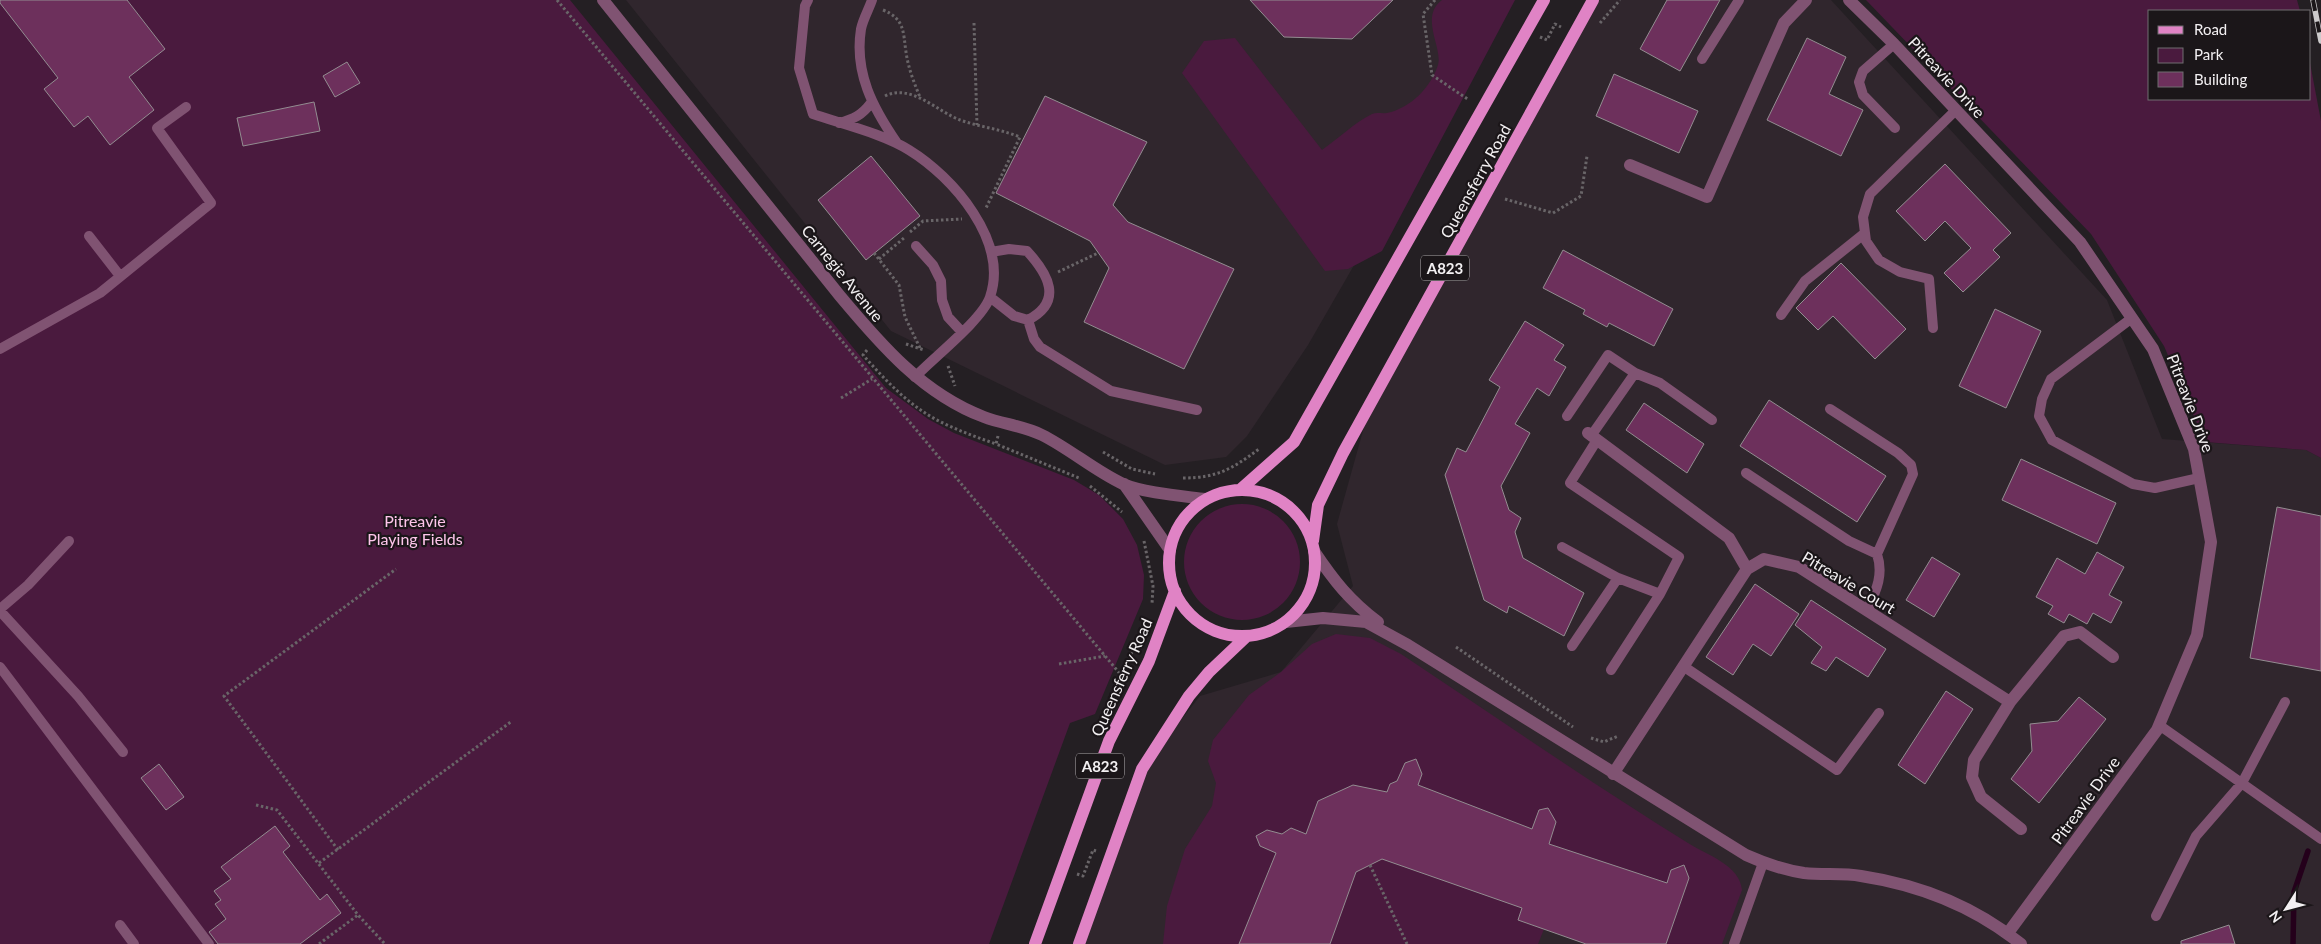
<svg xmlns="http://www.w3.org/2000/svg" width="2321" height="944" viewBox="0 0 2321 944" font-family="Lato,sans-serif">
<rect width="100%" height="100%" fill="#241f23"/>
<path fill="#30262d" d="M626,0h881l-199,345 -61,91 -21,21 -61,8 -274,-134z
M1593,0h238l276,300 55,139 144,11 15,8v486h-1242l63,-175 58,-73 81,-24 72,-86 -16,-62 34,-122z"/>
<path fill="#4a1a3e" d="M0,0h570l316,388 42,31 26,14 120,47 25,15 24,24 14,26 7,30 -1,24 -48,115 -25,9 -81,221h-989z
M1442,0h73l-133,251 -34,18 -23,2 -143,-198 22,-32 31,-3 87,112c16,-11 33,-28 50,-36 5,-2 10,0 15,-1 24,-5 44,-26 51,-48 5,-17 -19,-48 4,-65z
M1866,0h431l3,11h-150v88h160v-36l11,58v337l-15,-8 -101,-8 -41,-96 -73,-112z
M1184 562a58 58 0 1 1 116 0a58 58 0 1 1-116 0Z
M1336,634l34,4 31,16c95,63 190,129 287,189 19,12 52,22 54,47l-20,54h-136l-42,-15 -6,15h-375l4,-38 18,-57 27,-43 4,-23 -8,-22 5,-21 36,-45 32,-23 31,-28z"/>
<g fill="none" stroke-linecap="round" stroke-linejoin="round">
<path stroke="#24001b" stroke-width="5.5" d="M2293,944l1,-52 14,-41"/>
</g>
<path fill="#6d305c" stroke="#938d91" d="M0,0h127l38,49 -36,28 25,33 -44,35 -22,-29 -14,11 -30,-38 14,-11 -58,-75z
M1250,0h143l-41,39 -68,-2z
M1667,0h53l-40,71 -40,-22z
M1807,38l39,19 -17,37 34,16 -22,46 -74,-36z
M347,62l13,21 -25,14 -12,-21z
M1614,74l84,37 -19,42 -83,-37z
M1045,96l102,46 -34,63 15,17 106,47 -50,100 -100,-47 25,-54 -19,-27 -94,-48z
M314,102l6,29 -77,15 -6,-28z
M871,156l49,60 -54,44 -48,-60z
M1945,164l66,69 -18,17 7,7 -37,35 -19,-19 27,-25 -26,-27 -20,20 -29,-30z
M1563,250l110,59 -19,37 -45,-23 -2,4 -24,-13 2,-4 -42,-22z
M1841,263l65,66 -31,30 -42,-43 -15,14 -22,-22z
M1995,309l46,22 -35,77 -47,-22z
M1525,321l39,24 -10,15 12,7 -17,29 -12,-8 -22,36 15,9 -29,53 8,24 12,8 -6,14 8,26 61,35 -20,43 -55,-30 -2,7 -23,-13 -39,-125 12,-27 9,4 34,-65 -11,-7z
M1769,400l117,76 -29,46 -117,-76z
M1644,403l60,41 -17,29 -61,-43z
M2021,459l95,44 -19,41 -95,-44z
M2277,507l44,9v155l-71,-13z
M2097,552l27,15 -15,28 13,7 -11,21 -18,-10 -6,11 -18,-10 -5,9 -16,-9 5,-8 -17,-9 21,-39 28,16z
M1932,557l28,17 -26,43 -28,-17z
M1755,584l44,30 -28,42 -18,-12 -20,31 -27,-18z
M1811,600l75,49 -18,28 -32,-20 -10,14 -15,-8 11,-16 -27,-22z
M1946,691l27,18 -48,75 -27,-19z
M2079,697l27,22 -67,84 -28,-24 21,-28 -2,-27 28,-3z
M1416,759l6,15 -4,11 114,44 7,-19 9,-2 8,14 -7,22 118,39 4,-13 13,-5 5,13 -23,66h-80l-68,-24 4,-12 -140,-49 -26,13 -26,72h-91l37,-91 -16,-7 -4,-10 11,-6 15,4 9,-6 15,6 12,-33 35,-16 34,7 3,-8 7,-3 8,-18z
M159,764l25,33 -18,13 -25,-32z
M275,826l15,20 -7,6 37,48 7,-6 14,19 -41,31h-82l-9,-12 17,-13 -11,-15 6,-4 -7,-9 17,-12 -10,-12z
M2229,925l6,19h-54v-3z"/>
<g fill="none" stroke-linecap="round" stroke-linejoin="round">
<path stroke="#696568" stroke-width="3" stroke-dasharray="2.5 2.5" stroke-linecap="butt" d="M557,0l564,675
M1435,0l-12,14 9,61 37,25
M883,10c22,9 20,22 23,42 2,15 8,31 14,45
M974,23l3,102
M1600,23l20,-23
M1540,37l7,3 8,-16 6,3
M885,96c26,-13 53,16 75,24 20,7 40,9 60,17l-34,71
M1505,199l48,14 28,-17 6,-40
M910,232l13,-11 39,-2
M874,253l25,32 6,32 15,31
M879,259l25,-21
M1058,272l40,-19
M906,344l18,6
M867,350l-4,5c24,27 49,54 82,69 17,8 34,14 51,20
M948,366l7,20
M841,398l31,-19
M998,436l-2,8 83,34
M1103,452l29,17 23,5
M1183,478c34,0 49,-9 76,-29
M1090,486l32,26
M1144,541l9,45 -1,18
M1456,647l117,80
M1059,664l46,-8
M1116,686l20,-42
M1591,738l13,4 14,-6
M256,805l21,5 81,105 27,29
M338,850l-114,-154 172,-127
M319,863l193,-142
M1370,865l37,79
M1077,874l6,2 10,-26 3,1
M319,944l39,-29"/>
<path stroke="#805372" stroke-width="10" d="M808,0l-3,6 -6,62 14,46c29,10 71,20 96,36 44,27 100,91 81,147 -8,23 -56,60 -75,80
M872,0c-3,9 -9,19 -11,29 -7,44 12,79 36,114
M1894,44l-31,27 -4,11 4,13 32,33
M1702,59l37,-59
M839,123c15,-4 23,-8 32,-20
M89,236l31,40
M916,246l17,19 8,16 1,19 6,17 13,14
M991,252l18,-3 18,2c21,23 37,50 1,69
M990,297l24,19 14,4 6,19 6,8 71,44 86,19
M1781,315l24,-34 60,-48
M2132,318l-81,61 -9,20 -3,17 13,24 81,44 22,4 44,-10
M1933,328l-4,-49 -29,-7 -21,-12 -13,-19 -3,-24 7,-23 86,-84
M0,349l100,-56 111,-90 -54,-75 29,-21
M1635,373l25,10 52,37
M1830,409l68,44 13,12 2,9 -36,80
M1567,416l41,-61 27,18 -44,63
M1746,473l103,68 28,13c7,21 -1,37 -10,57
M1562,547l56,31 42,16 19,-37 -109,-74 27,-43
M0,609l28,-24 41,-44
M0,611l78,85 45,56
M1572,646l46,-68
M1683,666l154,104 42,-57
M0,667l209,277
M1611,670l49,-76
M2159,725l162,114
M2156,916l40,-80 46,-53 43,-81
M120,925l14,19
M1734,944l29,-81"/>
<path stroke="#805372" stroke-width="12" d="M1849,0l45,44 186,198 73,107 41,100 17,93 -14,93 -40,95 -149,203
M1630,165l77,32 77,-174 22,-23
M1588,433l141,105 18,31
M1314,551c20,30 36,50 64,71
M1286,622l37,-4 43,4 42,23 338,210c18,8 38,15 58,18 19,2 39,0 57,3 59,9 114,31 160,68
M1613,774l134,-205 17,-10 35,8 211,135
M2021,829l-40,-32 -9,-20 2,-17 36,-58 54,-66 16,-4 33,25"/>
<path stroke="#805372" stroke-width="12" d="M603,0l237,296c41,49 83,98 144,121 18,7 40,9 58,18 28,14 53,36 81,49 21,9 59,12 82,15
M1124,484l46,66"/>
<path stroke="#e083c5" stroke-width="12" d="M1241,489l53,-47 250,-442
M1169 563a73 73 0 1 1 146 0a73 73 0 1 1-146 0Z
M1313,541l5,-36 25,-52 250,-453
M1035,944l74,-203 40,-80 26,-70
M1079,944l63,-175 47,-73 20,-24 38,-36"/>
<defs>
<path id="rail" d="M2313,0l8,41"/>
</defs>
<use href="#rail" stroke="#cdcacc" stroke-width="5.5"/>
<use href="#rail" stroke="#1b1619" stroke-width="4" stroke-dasharray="11" stroke-linecap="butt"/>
</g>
<g text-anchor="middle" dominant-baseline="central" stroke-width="4.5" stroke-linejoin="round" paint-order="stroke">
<g fill="#1b1619" stroke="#b2afb1" stroke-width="1">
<rect x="1421" y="255.5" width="48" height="25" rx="4"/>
<rect x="1076" y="753.5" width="48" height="25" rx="4"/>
</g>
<g font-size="15" font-weight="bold" fill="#f3f0f2">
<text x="1445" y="268">A823</text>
<text x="1100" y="766">A823</text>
</g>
<g font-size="16" fill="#f3f0f2" stroke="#1b1619">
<text transform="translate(1947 77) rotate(47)">Pitreavie Drive</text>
<text transform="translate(1475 181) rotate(-61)">Queensferry Road</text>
<text transform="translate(843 273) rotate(51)">Carnegie Avenue</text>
<text transform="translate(2191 403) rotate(69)">Pitreavie Drive</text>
<text transform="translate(1849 582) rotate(31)">Pitreavie Court</text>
<text transform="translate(1121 677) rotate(-66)">Queensferry Road</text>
<text transform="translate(2085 800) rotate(-54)">Pitreavie Drive</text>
</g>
<g font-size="16" fill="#fec5eb" stroke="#1b1619">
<text x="415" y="520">Pitreavie<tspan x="415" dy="18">Playing Fields</tspan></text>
</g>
</g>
<rect x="2148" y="10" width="162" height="90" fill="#1b1619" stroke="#716d70"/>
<rect x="2158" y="26" width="25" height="8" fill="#e083c5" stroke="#716d70"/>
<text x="2194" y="35" font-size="15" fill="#f3f0f2">Road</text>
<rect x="2158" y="48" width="25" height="15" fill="#4a1a3e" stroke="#716d70"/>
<text x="2194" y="60" font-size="15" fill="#f3f0f2">Park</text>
<rect x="2158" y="72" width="25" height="15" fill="#6d305c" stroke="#716d70"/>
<text x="2194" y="85" font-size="15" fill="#f3f0f2">Building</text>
<g transform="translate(2286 909) rotate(234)" stroke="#1b1619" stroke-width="4" paint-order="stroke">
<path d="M0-4L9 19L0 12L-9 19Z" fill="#f3f0f2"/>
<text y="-8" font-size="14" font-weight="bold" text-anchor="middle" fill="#f3f0f2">N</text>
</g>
</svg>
